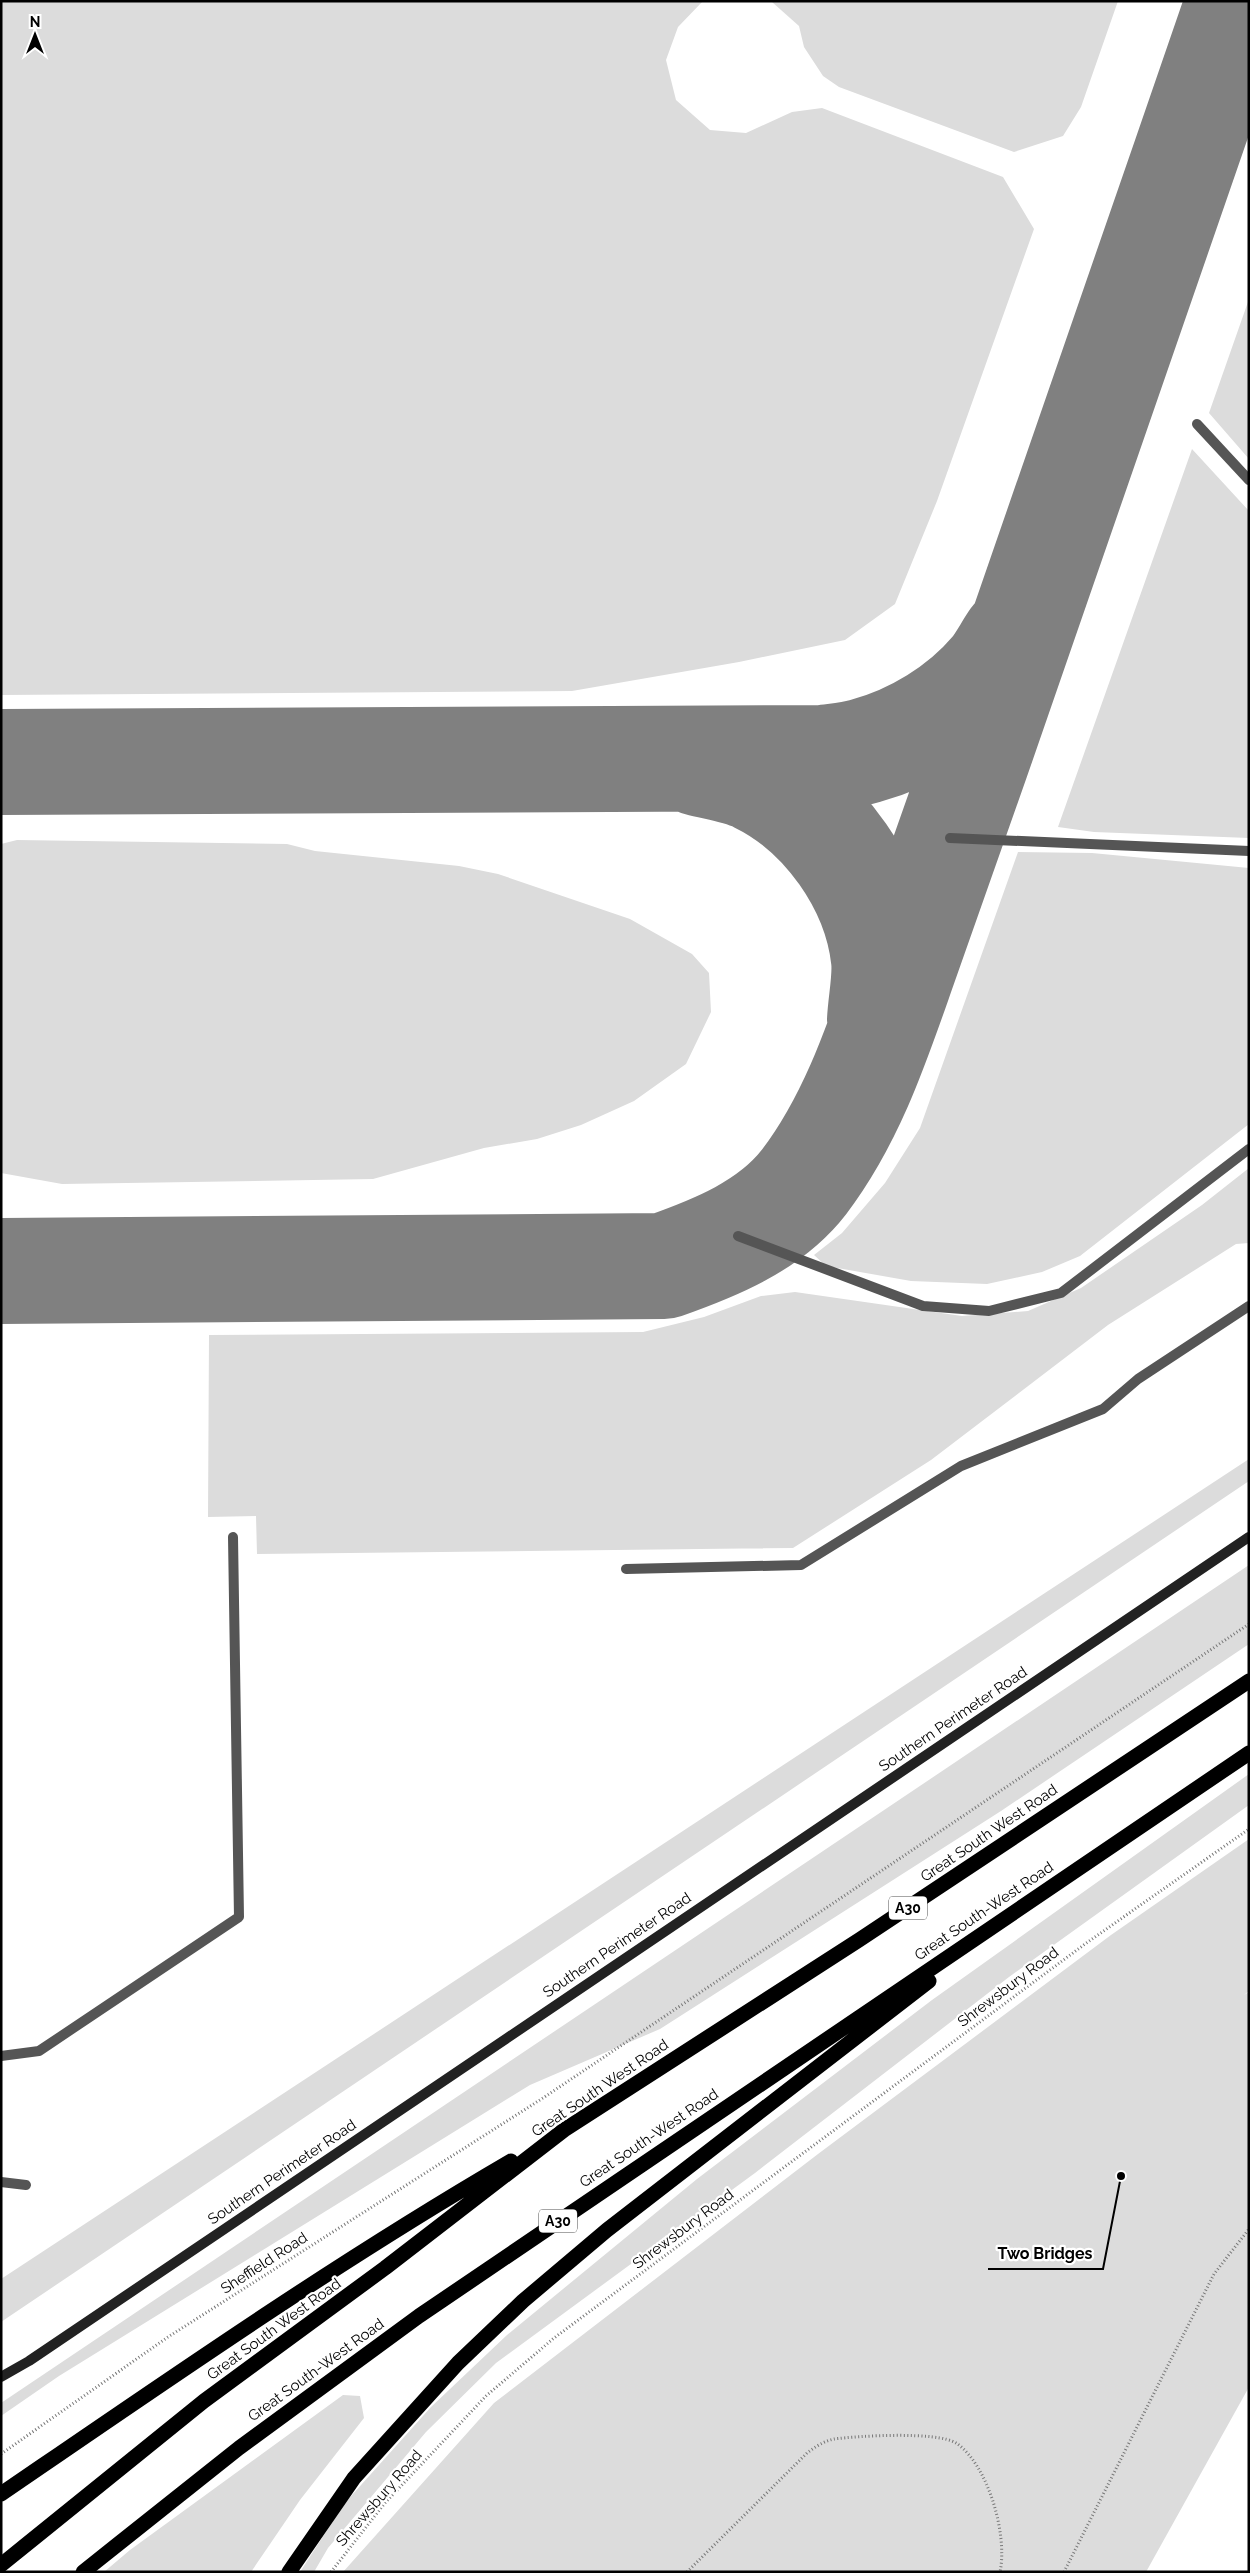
<svg xmlns="http://www.w3.org/2000/svg" width="1250" height="2573" viewBox="0 0 1250 2573" font-family="Raleway,sans-serif">
<rect width="100%" height="100%" fill="#fff"/>
<path fill="#dcdcdc" d="M1,1h702l-25,26 -12,33 10,40 34,30 36,3 46,-21 30,-4 181,69 31,52 -97,272 -42,103 -50,36 -106,22 -167,29 -571,4z
M765,1h353l-37,106 -18,29 -49,16 -175,-65 -16,-11 -19,-29 -5,-21 -27,-24z
M1249,299v160l-40,-46z
M1192,449l57,62v327l-155,-6 -36,-5z
M17,840l270,4 28,7 144,15 39,8 132,45 62,35 17,19 2,39 -25,52 -52,37 -53,24 -44,14 -53,9 -111,31 -311,5 -61,-11v-329z
M1018,852l74,1 157,15v256l-169,132 -38,16 -55,12 -76,-3 -85,-15 -12,-11 28,-22 43,-50 35,-55z
M1249,1168v75l-13,1 -128,81 -177,135 -138,88 -536,6 -1,-38 -48,1 1,-182 434,-3 61,-15 57,-21 34,-4 167,24 66,-5 53,-23 121,-83z
M1249,1459v22l-1248,841v-43z
M1249,1565v79l-248,167 -341,218 -130,56 -471,291 -58,40v-13z
M1249,1774v31l-240,172 -254,196 -259,190 -70,69 -98,116 -14,24h-14l44,-68 87,-97 76,-72 190,-156 235,-179z
M1249,1839v152l-5,4 5,-3v395l-103,185h-803l151,-169 324,-249 293,-219z
M343,2395l17,1 4,22 -64,82 -49,72h-147l26,-22z"/>
<g fill="none" stroke-linecap="round" stroke-linejoin="round">
<path stroke="#808080" stroke-width="106" d="M1,762l822,-4c14,-2 29,-3 42,-7 48,-13 96,-42 128,-80 8,-10 14,-22 21,-32
M699,763c19,5 41,8 59,17 66,32 118,106 126,179 2,19 -3,42 -4,61
M1,1271l663,-5c51,-18 106,-40 140,-84 48,-63 73,-139 99,-213 25,-70 50,-140 74,-210 87,-252 175,-505 262,-758"/>
<path stroke="#777" stroke-width="3" stroke-dasharray="1 2.5" stroke-linecap="butt" d="M1,2454l167,-117 375,-239 706,-474
M331,2572l54,-69 101,-107 68,-58 531,-394 164,-115
M687,2572l120,-119c8,-6 17,-12 27,-14 23,-3 103,-8 122,4 32,21 52,92 44,129
M1064,2572l150,-298 35,-45"/>
<path stroke="#555" stroke-width="10" d="M1197,424l52,56
M950,838l299,13
M738,1236l185,70 66,5 72,-18 188,-144
M626,1569l175,-4 160,-99 142,-57 35,-30 111,-73
M1,2056l38,-5 200,-134 -6,-380
M1,2182l25,3"/>
<path stroke="#222" stroke-width="10" d="M1,2377l28,-16 1220,-824"/>
<path stroke="#000" stroke-width="15" d="M1,2494c168,-115 335,-231 510,-333
M1,2565l203,-164 181,-133 179,-138 295,-190 390,-259
M83,2572l156,-124 180,-132 830,-563
M289,2572l65,-94 104,-115 65,-62 84,-71 322,-249"/>
</g>
<g text-anchor="middle" dominant-baseline="central" stroke-width="4.5" stroke-linejoin="round" paint-order="stroke">
<g fill="#fff" stroke="#4c4c4c" stroke-width="1">
<rect x="889" y="1896.5" width="38" height="23" rx="4"/>
<rect x="539" y="2209.5" width="38" height="23" rx="4"/>
</g>
<g font-size="14" font-weight="bold" fill="#000">
<text x="908" y="1908">A30</text>
<text x="558" y="2221">A30</text>
</g>
<g font-size="15" fill="#000" stroke="#fff">
<text transform="translate(953 1719) rotate(-34)">Southern Perimeter Road</text>
<text transform="translate(989 1833) rotate(-34)">Great South West Road</text>
<text transform="translate(984 1911) rotate(-34)">Great South-West Road</text>
<text transform="translate(617 1945) rotate(-34)">Southern Perimeter Road</text>
<text transform="translate(1008 1987) rotate(-37)">Shrewsbury Road</text>
<text transform="translate(600 2088) rotate(-34)">Great South West Road</text>
<text transform="translate(649 2138) rotate(-34)">Great South-West Road</text>
<text transform="translate(282 2172) rotate(-34)">Southern Perimeter Road</text>
<text transform="translate(683 2229) rotate(-37)">Shrewsbury Road</text>
<text transform="translate(264 2263) rotate(-33)">Sheffield Road</text>
<text transform="translate(274 2329) rotate(-36)">Great South West Road</text>
<text transform="translate(316 2370) rotate(-36)">Great South-West Road</text>
<text transform="translate(379 2498) rotate(-49)">Shrewsbury Road</text>
</g>
</g>
<path fill="none" stroke="#000" stroke-width="2" d="M1121 2176L1103 2269H988"/>
<circle fill="#000" stroke="#fff" stroke-width="2" cx="1121" cy="2176" r="5"/>
<g font-size="16" text-anchor="middle" font-weight="bold" fill="#000" stroke="#fff" stroke-width="4.5" stroke-linejoin="round" paint-order="stroke">
<text x="1045" y="2259">Two Bridges</text>
</g>
<rect width="1250" height="2573" fill="none" stroke="#000000" stroke-width="5"/>
<g transform="translate(35 35)" stroke="#ffffff" stroke-width="4" paint-order="stroke">
<path d="M0-4L9 19L0 12L-9 19Z" fill="#000000"/>
<text y="-8" font-size="14" font-weight="bold" text-anchor="middle" fill="#000000">N</text>
</g>
</svg>
